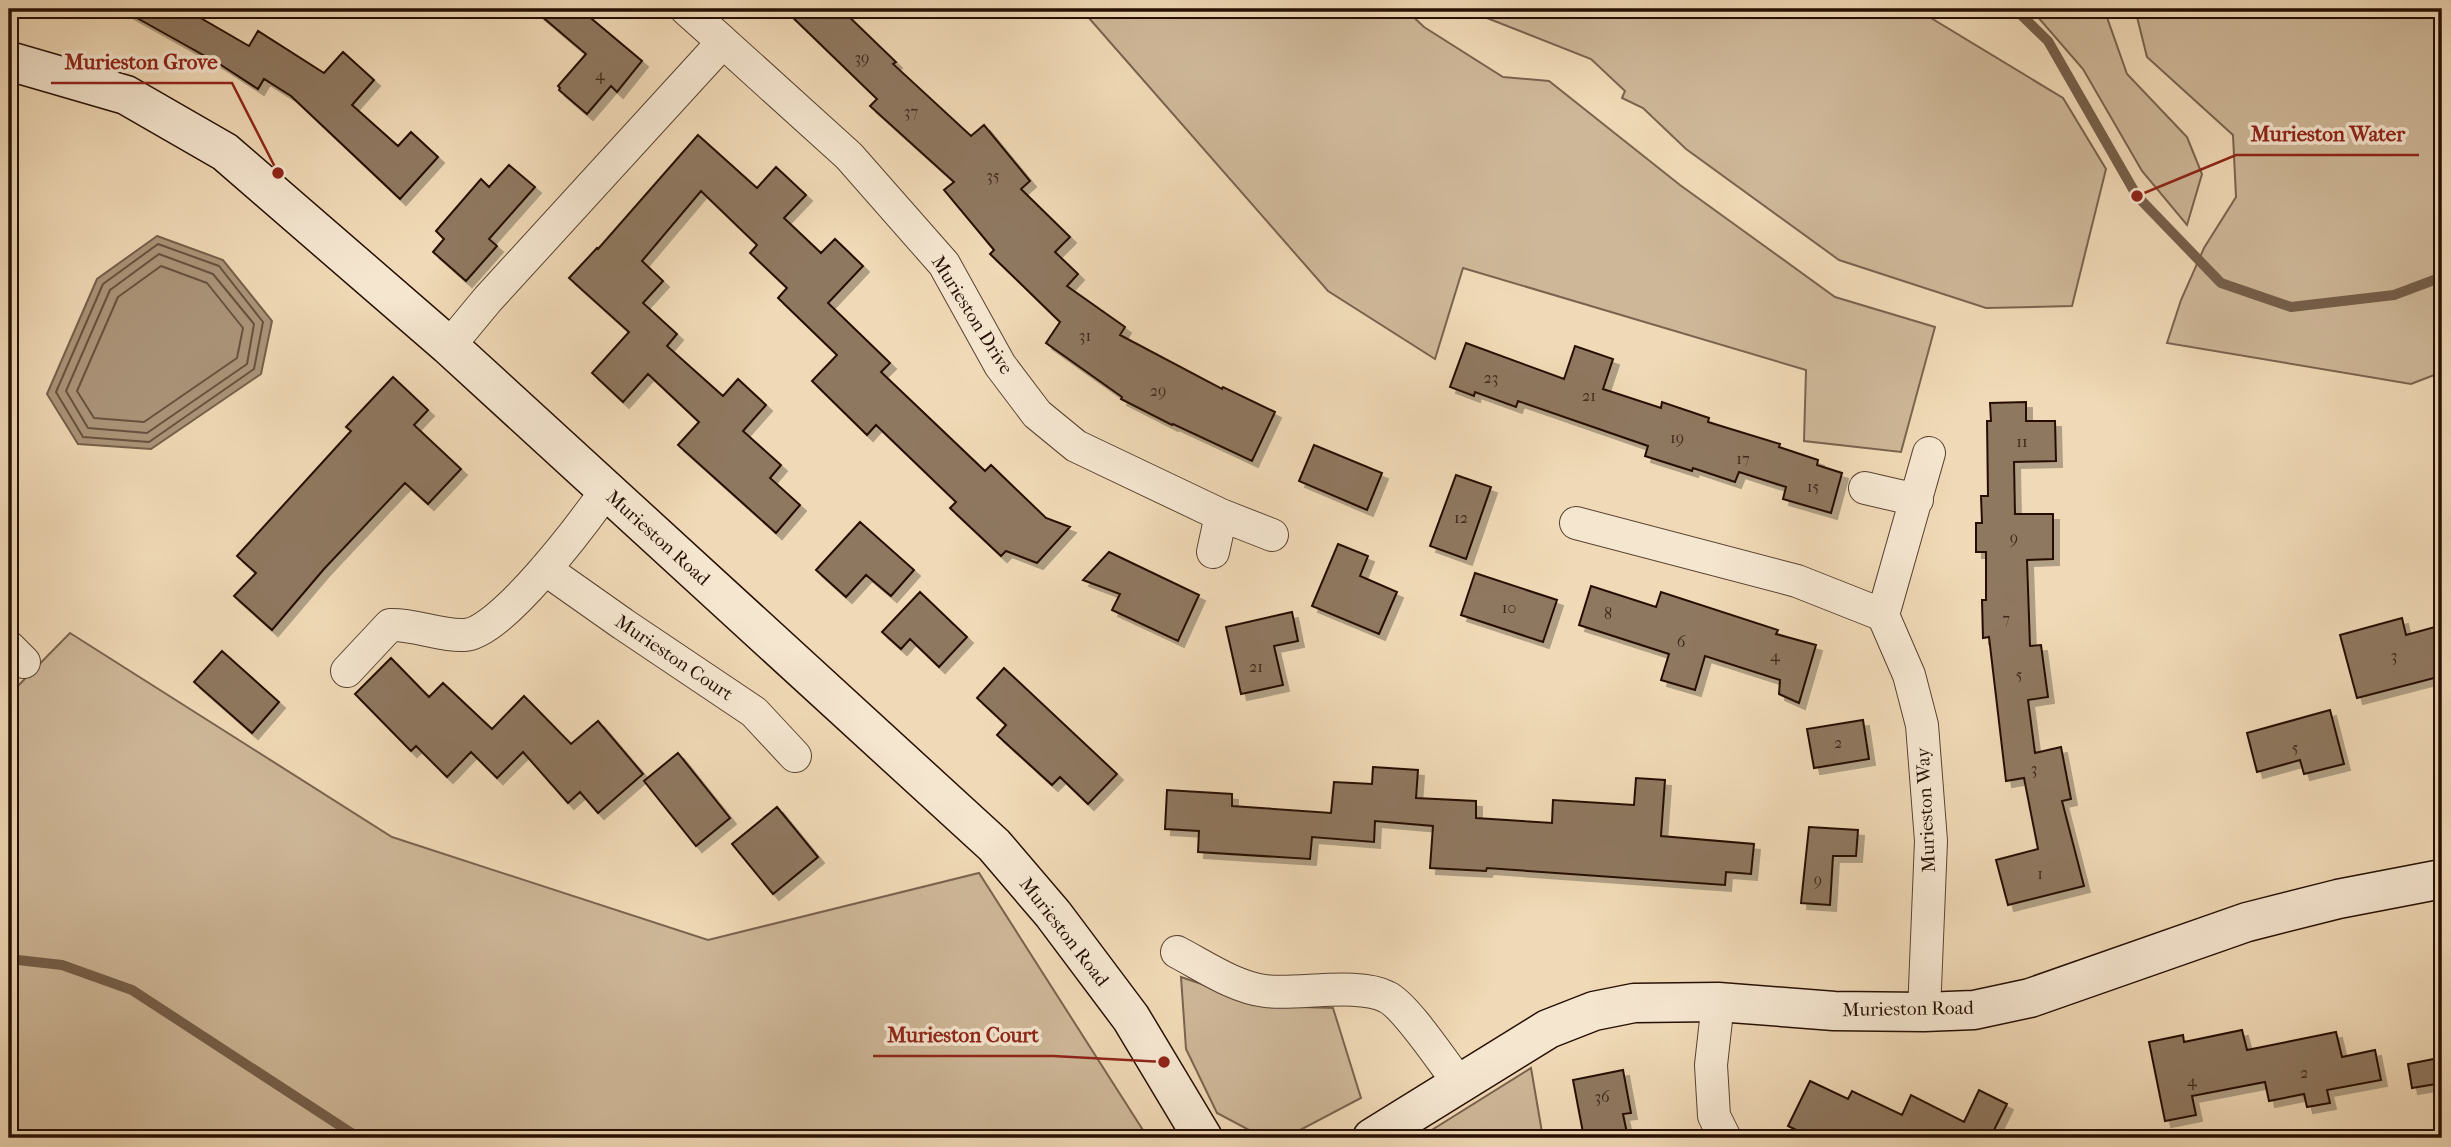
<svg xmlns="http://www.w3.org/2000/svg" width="2451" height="1147" viewBox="0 0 2451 1147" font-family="'IM FELL French Canon',serif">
<defs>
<filter id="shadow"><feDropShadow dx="6" dy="6" stdDeviation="0" flood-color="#0004"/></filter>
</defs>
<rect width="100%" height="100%" fill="#f0d9b6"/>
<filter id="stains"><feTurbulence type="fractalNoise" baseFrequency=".00286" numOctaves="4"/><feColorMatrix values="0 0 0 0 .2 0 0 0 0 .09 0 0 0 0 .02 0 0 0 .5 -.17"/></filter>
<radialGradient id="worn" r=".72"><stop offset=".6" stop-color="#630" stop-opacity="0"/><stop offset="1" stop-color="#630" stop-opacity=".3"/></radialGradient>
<path fill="#ceb798" stroke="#7a634e" stroke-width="2" d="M1081,9h324l19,18 79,50 46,4 131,104 155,112 100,30 -34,125 -97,-11 2,-71 -343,-102 -28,91 -107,-68z
M1464,9h452l147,89 43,71 -34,137 -86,2 -147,-48 -153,-111 -43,-41 -21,-10 3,-7 -34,-32z
M2031,9h73l23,65 60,63 15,37 -15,51 -45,-54 -59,-102z
M2135,9h307v363l-31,12 -244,-41 14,-43 23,-52 32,-51 -3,-62 -86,-78z
M70,633l322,204 316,103 271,-67 169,265h-1139v-443z
M1181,977l85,29 67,2 28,90 -76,40h-21l-47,-25 -31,-64z
M1531,1068l12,70h-124z"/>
<path fill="#ab9479" stroke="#765f4a" stroke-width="2" d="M157,236l66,24 49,61 -11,53 -110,75 -73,-5 -31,-50 50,-115z"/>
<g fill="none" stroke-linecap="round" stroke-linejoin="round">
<path stroke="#68523e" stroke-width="2" d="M158,244l61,22 44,56 -9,47 -105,73 -66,-5 -27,-45 47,-108z
M159,254l54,20 41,50 -7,40 -100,69 -59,-5 -22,-37 44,-101z
M161,266l46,17 36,45 -6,30 -93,64 -50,-4 -17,-27 41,-94z"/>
<path stroke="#765f4a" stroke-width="10" d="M2015,9l33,32 89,155 84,87 70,24 103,-12 48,-18
M9,959l53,6 70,25 227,148"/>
</g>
<path fill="#8f7860" stroke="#260f03" stroke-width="2" filter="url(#shadow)" d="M121,9h64l64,37 9,-15 66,42 19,-21 31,28 -22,25 46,41 13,-14 27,25 -38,42 -109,-103 -27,-17 -6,10 -37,-24z
M533,9h47l62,52 -25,31 -6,-6 -24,28 -28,-24 1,-2 -2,-2 28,-32z
M784,9h57l55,53 -3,2 78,72 13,-11 46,56 -9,8 49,48 -15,15 23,22 -11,12 58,41 -5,8 102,54 1,-2 52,25 -23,49 -79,-37 -1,1 -51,-26 1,-2 -76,-54 14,-21 -70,-68 4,-4 -50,-60 10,-8 -84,-76 7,-7z
M698,135l59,53 19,-21 30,28 -22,23 37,35 14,-14 28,27 -35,37 62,60 -9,9 104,99 6,-6 55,53 24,9 -33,36 -31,-12 -5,5 -51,-48 6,-6 -80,-77 -9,10 -55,-54 25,-26 -59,-57 9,-10 -37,-35 7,-8 -56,-54 -59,70 21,20 -20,22 34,31 -10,12 56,50 15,-17 28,26 -23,26 38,34 -11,13 30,27 -24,28 -98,-88 21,-23 -51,-48 -25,28 -31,-29 37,-41 -60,-54 28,-30 1,1z
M509,165l26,22 -46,52 8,7 -31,35 -33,-29 11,-13 -8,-8 45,-52 8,8z
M1466,343l98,36 11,-33 38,13 -10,30 58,19 1,-6 47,16 -1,4 72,22 -1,3 39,13 -1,5 25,8 -11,40 -48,-14 3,-12 -47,-15 -4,10 -42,-14 -1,3 -47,-15 3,-10 -130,-45 -2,6 -41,-15 -1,4 -24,-9z
M393,377l35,33 -14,15 47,44 -33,35 -23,-21 -81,86 -52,61 -38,-34 22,-23 -19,-17 114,-125 -5,-4z
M2026,402v19h29l1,40 -42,1 1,52h38v45l-26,1 3,86 11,-1 7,52 -20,3 7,53 26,-6 10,52 -9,2 22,85 -76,19 -12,-45 42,-11 -14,-71 -18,3 -17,-144 -6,1 -1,-38h4v-48h-10v-29h6l-1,-27h7l-1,-75h4l-1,-18z
M1314,445l68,28 -15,37 -68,-29z
M1456,475l35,12 -25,72 -36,-13z
M860,522l54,48 -23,26 -25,-21 -20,22 -30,-27z
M1338,544l30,12 -8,20 37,16 -18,42 -67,-28z
M1109,552l90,43 -21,46 -66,-31 8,-16 -37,-14z
M1475,573l82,27 -14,42 -82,-27z
M1591,586l65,21 5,-15 117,38 -2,4 40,11 -17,58 -20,-9 1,-14 -75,-24 -10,34 -34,-10 8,-26 -90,-29z
M920,592l47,45 -28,30 -29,-28 -9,10 -19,-17z
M1292,612l6,29 -24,5 9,39 -42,9 -15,-67z
M2402,618l4,17 36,-10v51l-85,22 -17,-63z
M222,651l57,51 -27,31 -58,-51z
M391,658l38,39 14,-14 49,46 32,-33 47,48 27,-23 45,53 -45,39 -18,-21 -12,11 -45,-51 -26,26 -26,-26 -24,25 -31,-31 -5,5 -56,-57z
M1004,668l113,106 -29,30 -28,-27 -8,8 -55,-50 9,-10 -29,-27z
M2330,710l14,54 -40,10 -4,-14 -43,12 -10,-39z
M1863,720l6,39 -55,9 -7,-39z
M678,753l52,65 -34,28 -52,-65z
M1373,767l45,3 -2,28 60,3v17l76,5 1,-23 81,5 2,-27 29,2 -4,56 93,8 -3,30 -25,-2 -1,13 -238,-17 -1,3 -56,-3 3,-42 -58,-5 -1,21 -62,-5 -2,22 -112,-7 1,-21 -34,-2 2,-39 65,4v12l99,7 3,-31 38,2z
M777,807l41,50 -45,37 -41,-50z
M1809,827l49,3 -2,26h-23l-3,49 -29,-2z
M2242,1030l5,20 89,-18 6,25 33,-7 6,30 -54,10 3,13 -23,4 -3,-13 -35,7 -4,-19 -73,14 4,19 -31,6 -16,-79 34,-7 1,7z
M2439,1058l3,25 -30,5 -4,-24z
M1623,1070l8,43 -8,1 5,24h-44l-11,-58z
M1810,1081l38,18 4,-8 50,24 9,-20 53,27 15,-32 28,14 -16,32 4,2h-182l-25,-12z"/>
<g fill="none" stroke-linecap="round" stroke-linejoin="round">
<defs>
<path id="street" d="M723,42l126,114 95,108 56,101 37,49 39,32 145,69 51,20
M449,346l39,-47 235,-257 -37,-33
M1865,488l52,12
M1576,523l221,58 86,34 26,60 13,50 9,116 -7,171
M1213,552l8,-37
M545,569l78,55 131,88 41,44
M1883,615l46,-162
M9,647l15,15
M347,671l43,-46c25,-1 48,11 74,10 37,-1 120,-113 142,-144
M1177,952c27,14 57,35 88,39 32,4 94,-9 122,6 19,9 57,67 72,86
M1718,1002l-7,63 3,51 11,22"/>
<path id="secondary" d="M9,61l117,34 99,57 224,194 545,499 59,69 78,104 72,120
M1372,1138l176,-109 46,-18 40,-8 84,-1 116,9 90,1 50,-2 56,-12 217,-76 91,-23 104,-20"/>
</defs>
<use href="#street" stroke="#584230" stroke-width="34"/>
<use href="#secondary" stroke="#260f03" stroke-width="41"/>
<use href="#street" stroke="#f5e6d0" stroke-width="32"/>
<use href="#secondary" stroke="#f5e6d0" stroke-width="38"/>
</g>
<g text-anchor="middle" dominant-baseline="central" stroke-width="7" stroke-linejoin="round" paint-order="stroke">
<g font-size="16" fill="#40291a">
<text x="862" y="57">39</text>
<text x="600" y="74">4</text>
<text x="911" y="111">37</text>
<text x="993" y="175">35</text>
<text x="1085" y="335">31</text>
<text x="1491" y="377">23</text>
<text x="1158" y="390">29</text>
<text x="1589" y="395">21</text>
<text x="1677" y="437">19</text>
<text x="2022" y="441">11</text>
<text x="1743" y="458">17</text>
<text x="1813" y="486">15</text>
<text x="1461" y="517">12</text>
<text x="2014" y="537">9</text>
<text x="1509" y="607">10</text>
<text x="1608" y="613">8</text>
<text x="2006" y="618">7</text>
<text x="1681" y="641">6</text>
<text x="1775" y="655">4</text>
<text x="2394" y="655">3</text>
<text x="1256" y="666">21</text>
<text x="2019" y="674">5</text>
<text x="1838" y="742">2</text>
<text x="2295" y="747">5</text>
<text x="2034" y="768">3</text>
<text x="2040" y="873">1</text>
<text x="1818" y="879">9</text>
<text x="2304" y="1072">2</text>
<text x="2192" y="1080">4</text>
<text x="1602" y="1096">36</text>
</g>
<g font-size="19" fill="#260f03" stroke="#f5e6d0">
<text transform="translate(972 315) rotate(58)">Murieston Drive</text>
<text transform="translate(658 538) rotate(42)">Murieston Road</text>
<text transform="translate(674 658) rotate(34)">Murieston Court</text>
<text transform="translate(1926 810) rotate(-93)">Murieston Way</text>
<text transform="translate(1064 932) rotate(52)">Murieston Road</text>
<text transform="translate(1908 1009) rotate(-1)">Murieston Road</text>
</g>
</g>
<path fill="none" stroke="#8f2418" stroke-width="2.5" d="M278 173L232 83H51M2137 196L2236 155H2419M1164 1062L1053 1056H873"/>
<g fill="#8f2418" stroke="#f5e6d0" stroke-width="2.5">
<circle cx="278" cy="173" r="7"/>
<circle cx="2137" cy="196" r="7"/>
<circle cx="1164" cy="1062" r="7"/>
</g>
<g font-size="21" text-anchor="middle" font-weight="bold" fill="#8f2418" stroke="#f5e6d0" stroke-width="7" stroke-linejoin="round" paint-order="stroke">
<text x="141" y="69">Murieston Grove</text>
<text x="2328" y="141">Murieston Water</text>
<text x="963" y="1042">Murieston Court</text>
</g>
<rect width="2451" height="1147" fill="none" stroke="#f0d9b6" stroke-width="35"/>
<rect x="10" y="10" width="2430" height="1126" fill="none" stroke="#260f03" stroke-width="3.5"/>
<rect x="18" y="18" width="2416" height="1112" fill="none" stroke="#260f03" stroke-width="2"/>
<rect width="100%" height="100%" filter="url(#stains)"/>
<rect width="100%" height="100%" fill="url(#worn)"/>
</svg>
